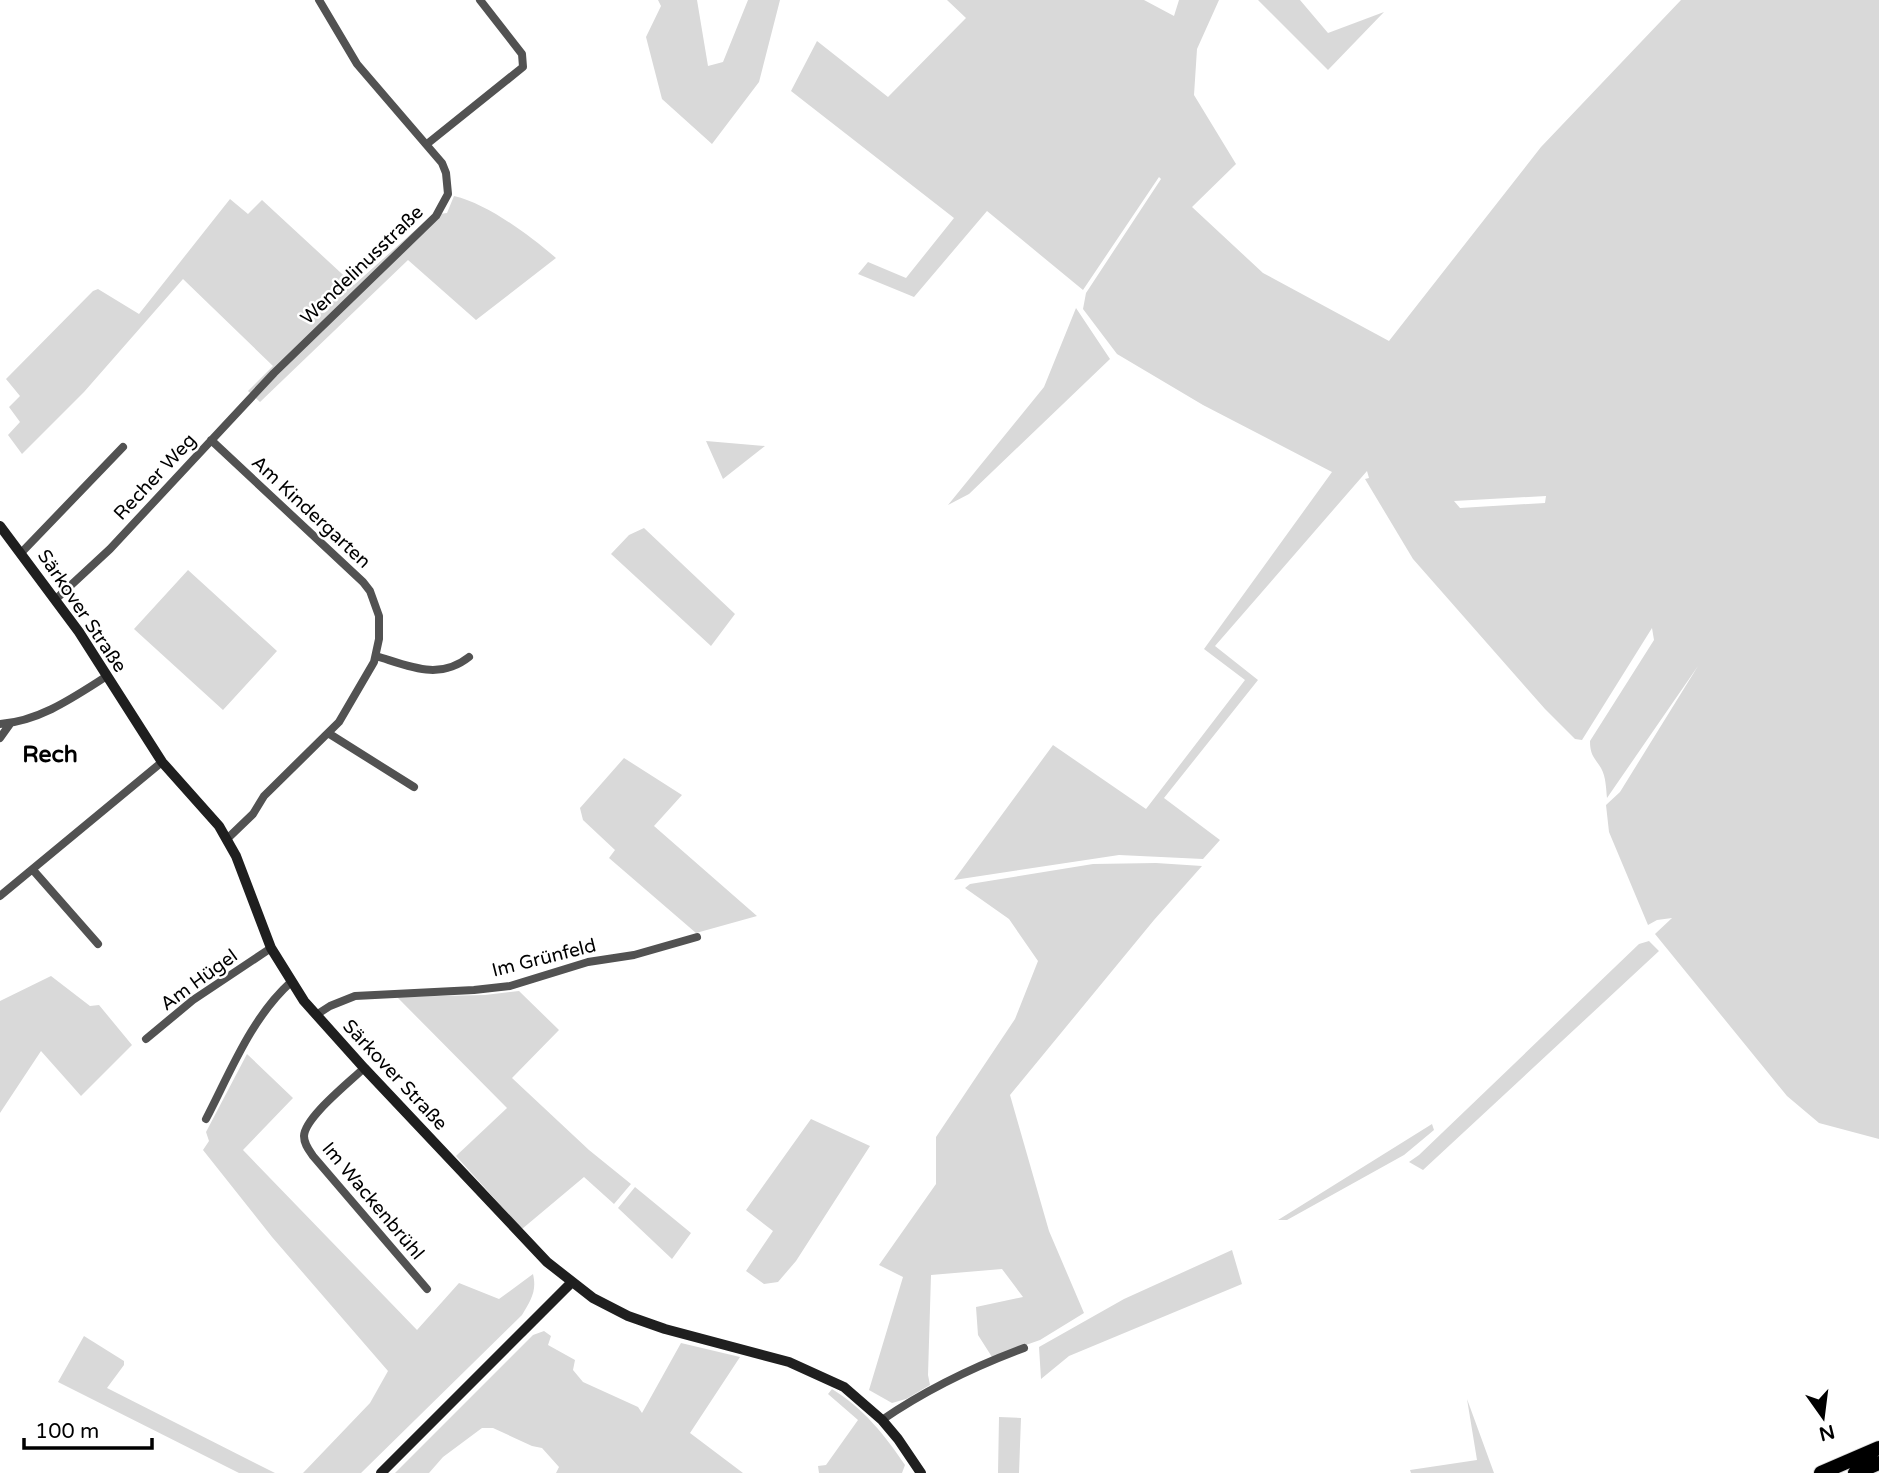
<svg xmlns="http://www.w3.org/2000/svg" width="1879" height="1473" viewBox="0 0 1879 1473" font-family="'Varela Round',sans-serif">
<rect width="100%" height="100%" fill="#fff"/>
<path fill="#d9d9d9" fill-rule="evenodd" d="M658,0h39l11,66 15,-4 25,-62h32l-21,82 -47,62 -50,-45 -16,-62 15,-31z
M947,0h197l30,16 5,-16h40l-22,49 -3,46 42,69 -44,43 71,66 126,68 152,-194 140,-147h198v1139l-60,-16 -32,-27 -132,-162 17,-16 -15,2 -9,5 -39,-93 -3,-27 14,-13 78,-126 -91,132c-1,-10 -1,-21 -6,-30 -7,-11 -11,-13 -11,-27l64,-101 -2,-12 -70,112 -7,-1 -30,-30 -132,-150 -48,-80 4,-1 -2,-7 -152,175 43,34 -94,118 56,42 -17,19 -84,-4 -165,25 99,-135 93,64 99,-129 -41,-31 128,-177 -129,-67 -86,-51 -34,-45 3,-16 75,-114 -2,-2 -76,113 -96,-79 -73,86 -56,-23 10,-12 38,16 48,-60 -163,-127 26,-50 71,56 78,-79zM1546,496l-1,7 -85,5 -6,-7z
M1258,0h42l28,33 56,-21 -56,58z
M454,196c34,8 75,39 102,62l-80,62 -68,-60 -148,142 -12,-11 25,-25 -90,-87 -99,113 -62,62 -14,-19 12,-13 -11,-15 11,-11 -14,-17 87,-88 5,-2 41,25 91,-115 18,15 14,-14 92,85 78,-70 15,-2z
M1076,308l34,51 -141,135 -21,11 96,-118z
M706,441l59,5 -42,33z
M644,528l91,86 -24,32 -100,-92 18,-19z
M188,570l89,81 -54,59 -89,-81z
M624,758l58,37 -28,31 103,90 -61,17 -87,-75 6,-8 -32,-30 -3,-12z
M1156,863l46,3 -48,54 -144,175 39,136 35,82 -44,27 -48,17 -14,-22 -2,-28 47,-10 -21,-28 -71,6 -3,100 2,10 -24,14 -14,4 -23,-13 34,-113 -24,-12 57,-81v-47l79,-118 23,-58 -29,-42 -44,-31 5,-4 123,-20z
M1649,941l10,10 -236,219 -14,-8 10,-7 220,-211z
M51,976l39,30 9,-1 33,40 -51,51 -40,-45 -41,62v-112z
M519,991l40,39 -47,48 77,72 42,34 -17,20 -30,-27 -62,52 -66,-73 51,-48 -110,-111 88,-2z
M247,1054l46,44 -50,52 174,180 42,-47 40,16 34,-25c4,17 -2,26 -11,41l-161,158h-58l67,-70 18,-32 -116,-134 -69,-87 6,-9 -3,-9z
M811,1119l59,27 -74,115 -18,21 -14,2 -18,-13 27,-40 -27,-21z
M1432,1124l2,6 -30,25 -117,65h-9z
M635,1187l56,46 -19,26 -54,-51z
M1232,1250l10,34 -173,72 -28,23 -2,-32 85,-48z
M544,1331l7,5 -3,9 27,15 -2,10 10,12 55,25 4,6 39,-70 59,14 -50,76 53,40h-187l3,-6 -17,-19 -10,-2 -39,-18h-11l-39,29 -14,16h-34l138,-138z
M84,1336l40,25v4l-17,23 168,85h-36l-181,-91z
M832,1389c31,19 53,46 73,76l-3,8h-83l-1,-7 8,-1 32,-45 -30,-26z
M1467,1399l27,74h-83l-1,-3 67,-10z
M999,1417l22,1 -2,55h-21z"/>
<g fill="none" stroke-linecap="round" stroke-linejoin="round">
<defs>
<path id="highway" d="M1821,1473l58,-25
M1855,1473l24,-10"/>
</defs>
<use href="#highway" stroke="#dbdbdb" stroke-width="16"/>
<path stroke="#525252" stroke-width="8" d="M427,144l96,-77 -1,-13 -42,-54
M211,440l152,142 7,9 9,25v23l-5,23 -35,60 -75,74 -11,18 -26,25
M21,553l102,-106
M56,599l54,-50 164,-176 162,-157 12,-22 -2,-21 -4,-10 -85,-99 -38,-64
M376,656c33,10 63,25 93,1
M0,724c40,-3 74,-27 107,-48
M328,733l86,54
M0,738l10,-14
M33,870l65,74
M0,896l162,-134
M316,1015l14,-9 25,-10 119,-6 36,-4 78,-24 46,-7 63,-18
M146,1039l47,-39 78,-52
M364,1068c-14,14 -59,49 -60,68 0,8 5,14 9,20l114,133
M206,1119c24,-46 45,-101 85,-137
M882,1420c45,-31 91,-53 142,-72"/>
<path stroke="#1f1f1f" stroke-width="10" d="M0,526l79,106 83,130 57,64 17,30 35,92 33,53 60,67 183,194 46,36 35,18 37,13 124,33 55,25 38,33 16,19 23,34
M381,1473l190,-190"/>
<use href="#highway" stroke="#000" stroke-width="14"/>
</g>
<g text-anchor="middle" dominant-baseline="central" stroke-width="5" stroke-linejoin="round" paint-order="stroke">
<g font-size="19" fill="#000" stroke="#fff">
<text transform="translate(362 265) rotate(-44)">Wendelinusstraße</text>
<text transform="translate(155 477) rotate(-47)">Recher Weg</text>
<text transform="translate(311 512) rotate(43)">Am Kindergarten</text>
<text transform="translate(82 611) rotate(56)">Särkover Straße</text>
<text transform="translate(544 958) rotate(-14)">Im Grünfeld</text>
<text transform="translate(199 980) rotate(-36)">Am Hügel</text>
<text transform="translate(395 1075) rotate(47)">Särkover Straße</text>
<text transform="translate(373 1201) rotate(50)">Im Wackenbrühl</text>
</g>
<g font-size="23" font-weight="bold" fill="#000" stroke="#fff">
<text x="50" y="755">Rech</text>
</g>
</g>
<g transform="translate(1823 1417) rotate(166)" stroke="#ffffff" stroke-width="5" paint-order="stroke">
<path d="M0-5L12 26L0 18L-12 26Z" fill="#000000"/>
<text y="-10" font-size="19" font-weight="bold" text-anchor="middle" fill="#000000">N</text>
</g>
<path d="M24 1438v10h128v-10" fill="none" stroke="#000000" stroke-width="3.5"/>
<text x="35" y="1438" font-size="21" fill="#000000" stroke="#ffffff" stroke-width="5" paint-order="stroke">100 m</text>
</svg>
